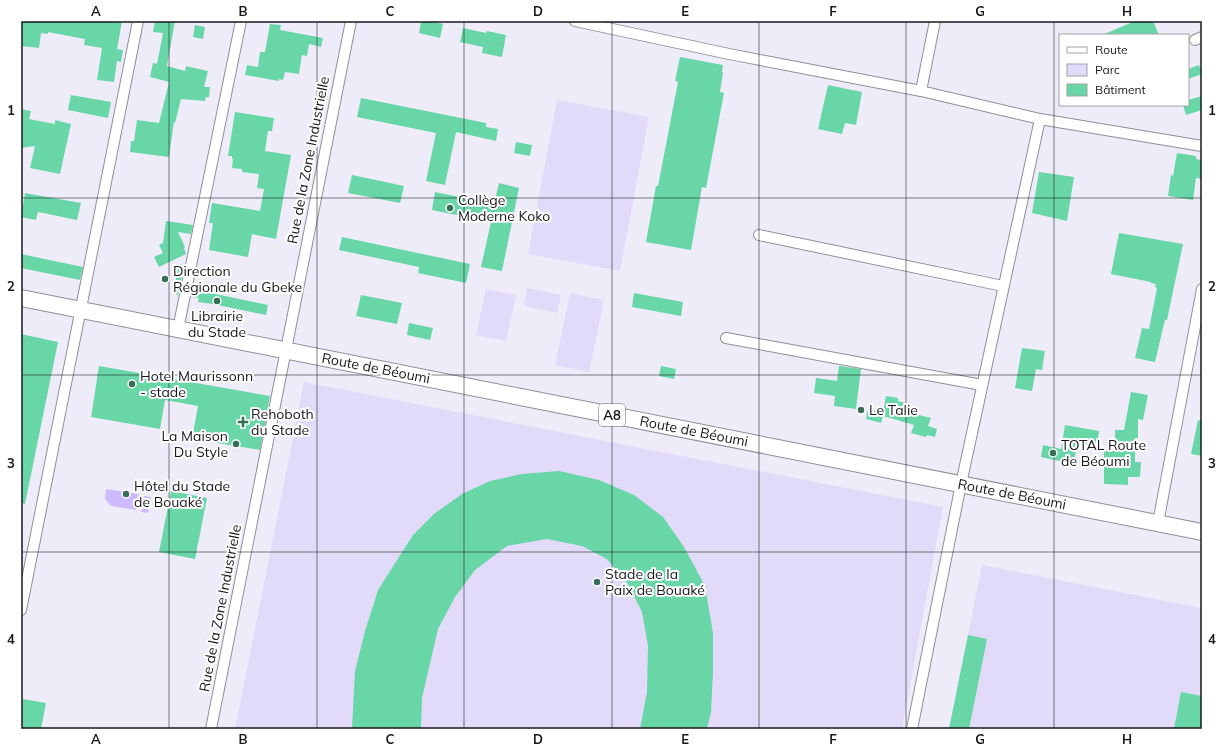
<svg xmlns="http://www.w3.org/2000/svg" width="1223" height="750" viewBox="0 0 1223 750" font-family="Mulish,sans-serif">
<rect width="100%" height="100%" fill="#efecf9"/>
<path fill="#e2daf9" d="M557,100l92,17 -29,154 -92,-17z
M527,288l34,7 -4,18 -33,-7z
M486,289l30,6 -10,46 -30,-6z
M570,293l34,7 -15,72 -34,-7z
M304,382l639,125 -41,222h-667z
M982,565l220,43v121h-253z"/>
<path fill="#cebafe" d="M106,489l33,5 -3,16 -25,-4 -6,-7z
M144,496l7,1 -3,16 -7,-1z"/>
<path fill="#69d6a8" d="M21,21h101l-5,28 6,1 -2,12 -4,-1 -3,21 -17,-2 5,-32 -18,-3 1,-6 -37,-7v2l-7,-1 -2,15 -18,-2z
M155,21h20l-8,45 18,5 1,-5 22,5 -4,16h6l-1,10h-3l-1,4 -24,-2 -6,24 -1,-1 -5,35 -39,-5 1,-11h3l3,-21 22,3 10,-41 -19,-5 3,-14 4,1 6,-31 -10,-1z
M421,21h8l14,3 -3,14 -21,-5z
M1135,21h18l6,14h-57z
M270,24l11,1 -1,5 43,8 -2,9 -12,-3 -2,12 -5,-1 -3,19 -14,-2 -2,8 -4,-1v2l-34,-6 2,-10 11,2 2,-15h5z
M195,25l10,2 -2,12 -10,-2z
M463,28l23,5 1,-2 19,4 -4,22 -20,-4 1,-6 -23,-5z
M680,57l43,8 -1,7h1l-3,20 4,1 -18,95 -4,-1 -11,63 -45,-8 10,-56h2l20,-104 -3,-1z
M1199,65l3,9 -14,5v-10z
M828,85l34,7 -6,33 -11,-2 -3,11 -24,-5z
M71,95l40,7 -3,16 -40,-8z
M1202,96v14l-16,5 -3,-10h5v-5z
M361,98l125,25v4l12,2 -2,12 -40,-9 -11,53 -19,-4 10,-48 -79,-16z
M21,109l10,2 -2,8 26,5v-4l16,4 -11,50 -30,-6 5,-22 -14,2z
M235,112l39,6 -2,13h-4l-3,20 26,4 -15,84 -24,-5 -4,23 -39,-7 4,-27h-4l3,-20 48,8 4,-22 -7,-1 2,-14 -17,-2v-3l-10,-1 1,-9h-1v-3h-4z
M516,142l16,3 -2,11 -16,-3z
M1177,153l19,3v3l5,1 1,19 -6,-1 -3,22 -25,-4 3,-21 2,1z
M1039,172l35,5 -7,44 -35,-8z
M352,175l52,11 -4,17 -52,-10z
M499,183l20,5 -17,83 -21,-4 10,-45 -59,-12 3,-18 59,12z
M25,193l56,10 -4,17 -39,-8 -2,8 -15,-3z
M166,221l27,4 -2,9 -13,-2 7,15 -1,1 2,6 -27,13 -5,-10 9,-4 -4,-8 4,-2z
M1119,233l64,11 -16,76h-2l-10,42 -20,-4 7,-30 7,1 8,-41 -2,-1 1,-3 -5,-1v-1l-40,-8z
M342,237l128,27 -4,19 -48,-10 1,-6 -80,-17z
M21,254l62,13 -3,13 -59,-12z
M178,264l6,1 -6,30 -4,-1z
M193,287l13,2v3l62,13 -2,10 -53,-11 -15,-2 1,-4 -8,-1z
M634,293l49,9 -2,14 -49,-9z
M361,295l41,8 -5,21 -41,-8z
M409,323l24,5 -3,12 -23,-5z
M21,334l37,8 -33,162 -4,-1z
M1022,348l23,3 -3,19 -6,-1 -4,22 -17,-3z
M99,366l171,30 -10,54 -68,-11 6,-33 -33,-6 -5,29 -69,-12z
M661,366l15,3 -2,10 -15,-3z
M839,366l22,3 -5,40 -22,-3 1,-10 -21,-3 2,-15 21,3z
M1131,392l17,3 -5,25 -5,-1v19h-3v24h6l-1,15h-12v8l-24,-1v-33h11v-21h9z
M886,396l12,2v3l11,3 -2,8 24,6 -3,8 9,3 -2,8 -8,-2 -1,2 -15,-4 3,-8 -31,-9 -2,7 -15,-4 2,-10 15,4z
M1198,420l4,1v35l-11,-2z
M1065,425l34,6 -2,15 -19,-3 -5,21 -32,-7 2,-12 18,4z
M559,471l40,9 35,15 29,22 21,30 21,39 8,47v39l-2,40 -4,17h-67l7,-37 1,-46 -6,-34 -14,-28 -21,-25 -25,-13 -35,-7 -40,7 -32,24 -20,27 -17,32 -16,69 -1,31h-69l3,-58 10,-40 13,-41 35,-55 21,-21 28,-20 28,-13 32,-7z
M171,491l36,7 -12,61 -36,-7z
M968,635l19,4 -18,90h-20z
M1181,692l21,4v33h-28z
M23,699l23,4 -5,26h-19l1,-6 -2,-1v-12z"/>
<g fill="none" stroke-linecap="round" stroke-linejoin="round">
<defs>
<path id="street" d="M575,21l154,33 192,37 119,28 162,27
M1195,40l7,-3
M921,91l14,-70
M759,235l244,51
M178,329l63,-308
M726,338l256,47
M1158,523l44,-234
M21,610l117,-589
M211,729l140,-708
M912,729l49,-245 79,-365"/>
<path id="primary" d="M21,298l1181,234"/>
</defs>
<use href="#street" stroke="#918e9a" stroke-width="12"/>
<use href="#primary" stroke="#918e9a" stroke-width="18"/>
<use href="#street" stroke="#fff" stroke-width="10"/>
<use href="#primary" stroke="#fff" stroke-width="16"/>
</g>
<path fill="none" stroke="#18171c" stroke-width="1" stroke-opacity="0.55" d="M169,21v708M317,21v708M464,21v708M612,21v708M759,21v708M906,21v708M1054,21v708M21,198h1181M21,375h1181M21,552h1181"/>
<g fill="#366e56" stroke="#fff" stroke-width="1.5">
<circle cx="450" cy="208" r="4"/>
<circle cx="165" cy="279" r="4"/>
<circle cx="217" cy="301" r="4"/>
<circle cx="132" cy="384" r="4"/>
<circle cx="861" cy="410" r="4"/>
<path d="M241 416h4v4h4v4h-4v4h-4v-4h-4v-4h4z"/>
<circle cx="236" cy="444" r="4"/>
<circle cx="1053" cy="453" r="4"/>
<circle cx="126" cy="494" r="4"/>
<circle cx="597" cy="582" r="4"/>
</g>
<g text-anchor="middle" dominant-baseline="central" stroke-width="4" stroke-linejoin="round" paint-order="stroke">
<rect fill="#fff" stroke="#5d5d60" stroke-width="1" x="599" y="404" width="26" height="22" rx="3"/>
<g font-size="13" font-weight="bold" fill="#18171c">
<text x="612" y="415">A8</text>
</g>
<g font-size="14" fill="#18171c" stroke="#fff">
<text transform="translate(308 160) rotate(-79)">Rue de la Zone Industrielle</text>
<text transform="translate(376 368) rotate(11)">Route de Béoumi</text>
<text transform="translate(694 431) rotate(11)">Route de Béoumi</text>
<text transform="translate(1012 494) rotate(11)">Route de Béoumi</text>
<text transform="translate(220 608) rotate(-79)">Rue de la Zone Industrielle</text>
</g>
<g font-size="14" fill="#18171c" stroke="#fff" text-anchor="start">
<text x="458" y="200">Collège<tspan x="458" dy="16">Moderne Koko</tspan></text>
<text x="173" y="271">Direction<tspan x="173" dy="16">Régionale du Gbeke</tspan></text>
<text x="217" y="316" text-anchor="middle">Librairie<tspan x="217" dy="16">du Stade</tspan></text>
<text x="140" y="376">Hotel Maurissonn<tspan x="140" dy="16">- stade</tspan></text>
<text x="869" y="410">Le Talie</text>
<text x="251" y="414">Rehoboth<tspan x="251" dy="16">du Stade</tspan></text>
<text x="228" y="436" text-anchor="end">La Maison<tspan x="228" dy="16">Du Style</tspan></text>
<text x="1061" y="445">TOTAL Route<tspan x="1061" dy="16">de Béoumi</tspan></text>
<text x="134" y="486">Hôtel du Stade<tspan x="134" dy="16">de Bouaké</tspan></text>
<text x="605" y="574">Stade de la<tspan x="605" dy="16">Paix de Bouaké</tspan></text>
</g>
</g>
<rect width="1223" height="750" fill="none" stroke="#ffffff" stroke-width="44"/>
<rect x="1059" y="34" width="130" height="72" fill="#ffffff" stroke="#a3a2a4"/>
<rect x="1067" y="47" width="20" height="6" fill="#ffffff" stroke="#a3a2a4"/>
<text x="1095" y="54" font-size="12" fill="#18171c">Route</text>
<rect x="1067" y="64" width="20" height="12" fill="#e2daf9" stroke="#a3a2a4"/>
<text x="1095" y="74" font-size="12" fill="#18171c">Parc</text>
<rect x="1067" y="84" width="20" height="12" fill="#69d6a8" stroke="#a3a2a4"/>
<text x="1095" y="94" font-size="12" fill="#18171c">Bâtiment</text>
<rect x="22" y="22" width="1179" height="706" fill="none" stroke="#18171c" stroke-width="1.5"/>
<g font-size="13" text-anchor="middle" font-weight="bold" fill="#18171c">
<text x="96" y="16">A</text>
<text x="243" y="16">B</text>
<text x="390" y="16">C</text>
<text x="538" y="16">D</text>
<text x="685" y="16">E</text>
<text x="833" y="16">F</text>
<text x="980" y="16">G</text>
<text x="1127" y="16">H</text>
<text x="11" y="115">1</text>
<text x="1212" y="115">1</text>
<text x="11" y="291">2</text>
<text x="1212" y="291">2</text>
<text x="11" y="468">3</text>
<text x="1212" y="468">3</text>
<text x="11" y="644">4</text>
<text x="1212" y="644">4</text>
<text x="96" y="744">A</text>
<text x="243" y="744">B</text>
<text x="390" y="744">C</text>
<text x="538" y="744">D</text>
<text x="685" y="744">E</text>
<text x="833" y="744">F</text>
<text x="980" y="744">G</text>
<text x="1127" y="744">H</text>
</g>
</svg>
